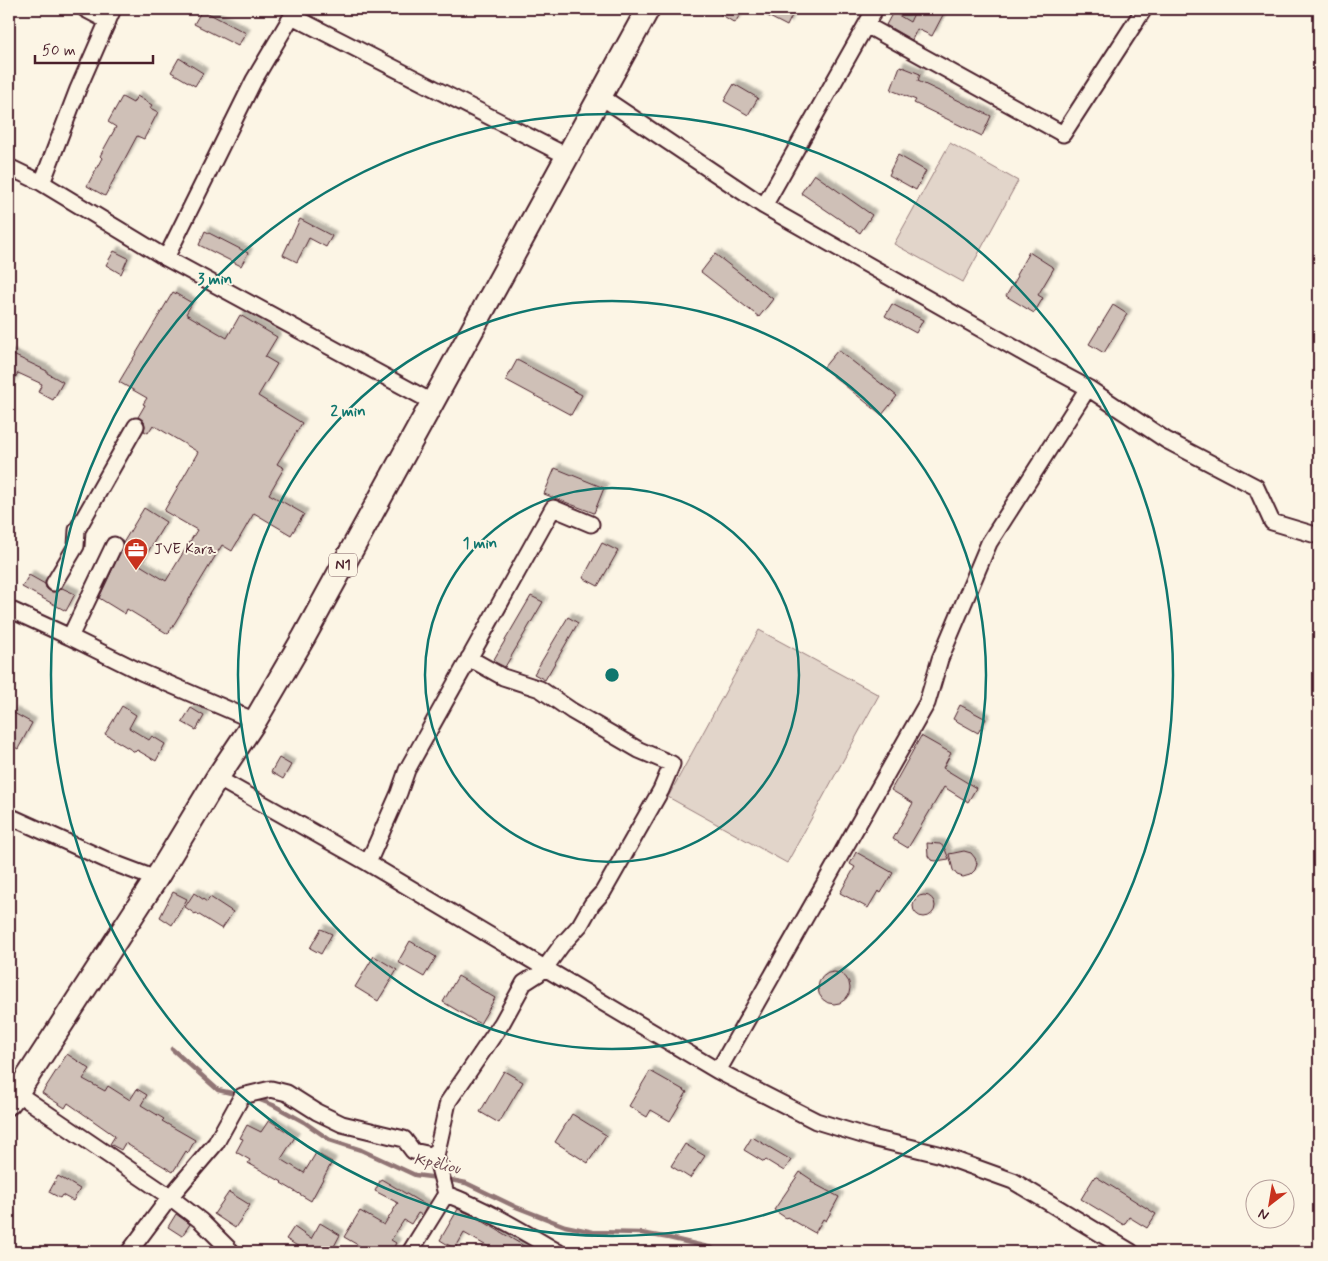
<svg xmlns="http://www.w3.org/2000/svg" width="1328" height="1261" viewBox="0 0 1328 1261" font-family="Mynerve,sans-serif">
<defs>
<filter id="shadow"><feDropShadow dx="4.5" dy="-4.5" stdDeviation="1" flood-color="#0004"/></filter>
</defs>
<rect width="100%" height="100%" fill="#fcf5e5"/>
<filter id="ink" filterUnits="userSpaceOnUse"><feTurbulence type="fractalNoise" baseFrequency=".02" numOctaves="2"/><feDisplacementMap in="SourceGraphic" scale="10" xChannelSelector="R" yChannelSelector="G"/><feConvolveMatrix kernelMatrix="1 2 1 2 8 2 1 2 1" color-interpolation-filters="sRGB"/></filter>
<g filter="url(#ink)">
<path fill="#e2d5ca" stroke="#967a7a" d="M950,143l68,38 -55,101 -69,-38z
M759,630l120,65 -92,168 -119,-66z"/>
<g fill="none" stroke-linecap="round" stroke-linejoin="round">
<path stroke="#917474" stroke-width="4.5" d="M172,1049l46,41 22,5
M255,1098l18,7 31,17 26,18 31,10 54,25 23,3
M446,1179l20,4 50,24 49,19 28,6 48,1 28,5 43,10 6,4"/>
</g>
<path fill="#cfc0b7" stroke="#4a1f2b" filter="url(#shadow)" d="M712,9h31l-8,14z
M754,9h41l-8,17z
M916,9h30l-14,27 -15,-7 -5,11 -26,-15 7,-13 17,10z
M202,10l44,23 -8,13 -44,-22z
M179,58l24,15 -8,13 -24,-14z
M900,66l20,8 -2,7 73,35 -9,20 -68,-33 2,-3 -25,-10z
M734,84l24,14 -10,17 -24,-14z
M137,96l15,9 -2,3 8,4 -14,27 -7,-3 -32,60 -18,-10 15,-28 -2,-2 16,-29 -8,-5 14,-25 11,6z
M898,155l28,16 -10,19 -27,-15 2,-4h-1z
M814,174l58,41 -12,18 -59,-40z
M300,219l32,17 -6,11 -17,-9 -12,24 -14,-7z
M205,231l43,22 -7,13 -42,-21z
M114,251l14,7 -7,16 -15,-9z
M1029,252l25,16 -16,27 5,3 -9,15 -28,-17 12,-20 -2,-1z
M715,254l58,45 -14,18 -58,-45z
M173,292l19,11 -6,11 41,24 13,-23 37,22 -12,20 12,7 -19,32 44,27 -25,41 7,4 -15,26 35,20 -13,21 -37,-22 -22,38 -10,-6 -54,89 -41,-25 -2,5 -26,-16 23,-49 1,-6 21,-35 22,14 -26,43 26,16 31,-51 -33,-19 34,-59 -45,-27 -5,8 -4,-2 1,-5 -1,-4 -6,-5 7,-12 -2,-1 4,-6 -28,-16z
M892,304l31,16 -7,13 -31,-17z
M1113,305l14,9 -23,39 -15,-9z
M838,350l59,46 -15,19 -59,-47z
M9,353l38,18v2l16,9 -10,18 -15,-8 4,-8 -24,-11 -9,15z
M517,360l65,35 -11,20 -65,-35z
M555,468l49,20 -10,25 -50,-19z
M602,543l16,8 -20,35 -15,-8z
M29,575l16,9 1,4 4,3 3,1 5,-1 4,-3 13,6 -9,17 -44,-24z
M531,596l12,6 -38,65 -12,-6z
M568,617l10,6 -33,57 -11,-6z
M960,705l26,14 -8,14 -25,-14z
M122,706l14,9 -7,13 20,12 3,-4 13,8 -9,17 -19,-11 -2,2 -30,-18z
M191,708l13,8 -8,14 -14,-8z
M12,712l20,11 -14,26 -9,-5v-25z
M921,736l30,17 -8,15 33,20 -8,14 -24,-15 -36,61 -15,-9 20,-36 -22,-13z
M279,758l12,7 -8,14 -12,-7z
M927,843l13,1 4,3 5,12 -13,2 -5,-1 -3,-4z
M964,851l7,2 4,5 2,6 -2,6 -5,5 -7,2 -6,-2 -4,-5 -4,-16z
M856,852l37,21 -12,20 -3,-2 -10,17 -28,-15 15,-26 -5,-3z
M173,892l14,7 -15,26 -12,-8z
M194,893l13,9 3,-5 23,15 -11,17 -26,-16 -1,1 -10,-7z
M913 906a11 11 0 1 1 22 0a11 11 0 1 1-22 0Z
M321,929l11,5 -11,20 -11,-6z
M410,941l26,16 -12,20 -26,-15z
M374,956l23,14 -19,31 -23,-14z
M818 988a16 16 0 1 1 32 0a16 16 0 1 1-32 0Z
M458,976l37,22 -15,26 -37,-22z
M67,1054l23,15 -7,10 22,12 3,-5 22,14 7,-11 10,6 -6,10 23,14 -2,2 33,19 -7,13 -2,-2 -13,21 -48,-29 -4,7 -11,-6 5,-8 -47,-33 -3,5 -23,-15z
M504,1071l19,11 -24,41 -19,-11z
M650,1071l37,21 -17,29 -19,-11 -4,7 -18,-11z
M572,1114l34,21 -18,28 -33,-21z
M269,1120l26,17 -14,22 23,14 12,-20 16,9 -21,39 -30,-18 1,-1 -34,-19 2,-3 -14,-8 7,-13 -3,-1 7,-13 14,7z
M752,1137l39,23 -7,11 -18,-11 -2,2 -20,-12z
M685,1144l20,12 -15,22 -19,-12z
M800,1172l12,8 -1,2 28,15 -13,24 -3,-2 -8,14 -28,-16 -1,1 -12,-8z
M58,1176l22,13 -7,12 -11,-6 -2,3 -11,-6z
M1095,1176l61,38 -9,14 -18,-11 -5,8 -43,-26z
M381,1179l46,27 -5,9 -4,-2 -7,11 -7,-4 -13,20 5,3 -5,9h-21l-26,-15 16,-26 24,14 14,-22 -23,-12z
M229,1192l21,13 -15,23 -21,-14z
M458,1209l16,7 60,36h-37l-33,-19 -9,16 -15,-9z
M176,1214l14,10 -8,12 -14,-9z
M320,1223l20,12 -9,17h-28l1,-2 -18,-11 8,-12 17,12z"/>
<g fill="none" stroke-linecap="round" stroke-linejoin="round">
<defs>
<path id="minor" d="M85,9l23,12
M292,16l275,140
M866,25l197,109 81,-125
M600,96l164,110 270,153 54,29 78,52 90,47 16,35 47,14
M9,167l33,16 124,75 266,144
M42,183l36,-94 35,-80
M764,206l111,-197
M166,258l88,-178 42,-71
M54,583l22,-37 1,-16 59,-104
M9,609l61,28 71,35 114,49
M70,637l44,-92
M217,778l151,85 350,208 98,50 56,17 66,16 75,27 118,71
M9,816l102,46 45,17
M368,863l31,-70 8,-23 146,-262 38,16
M718,1071l209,-368 13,-44 49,-116 99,-155
M17,1093l153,104 31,24 31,31
M446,1194c40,15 76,37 112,58
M129,1252l41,-55 46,-54 26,-47 29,-7 16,4 30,19 25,12 62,15 9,12 23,5
M410,1252l36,-58 -10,-38 12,-54 54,-79 22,-40 14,-9 7,-6 16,-22 19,-21 12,-21 11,-12 58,-102 11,-26 -33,-14 -67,-39 -32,-22 -37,-12 -34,-19"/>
<path id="highway" d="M9,1103l8,-10 139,-214 61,-101 38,-57 49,-84 344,-628"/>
</defs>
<use href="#minor" stroke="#4a1f2b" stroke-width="19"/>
<use href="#highway" stroke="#4a1f2b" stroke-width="26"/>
<use href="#minor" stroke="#fcf5e5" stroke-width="15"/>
<use href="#highway" stroke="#fcf5e5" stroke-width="22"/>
</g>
</g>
<g fill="none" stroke="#0f766e" stroke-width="2.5">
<circle cx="612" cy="675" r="187"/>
<circle cx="612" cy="675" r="374"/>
<circle cx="612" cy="675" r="561"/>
</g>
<defs>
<symbol id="office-pin" viewBox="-11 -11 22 30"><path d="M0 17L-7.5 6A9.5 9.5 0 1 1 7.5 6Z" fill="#c8321e" stroke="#fcf5e5"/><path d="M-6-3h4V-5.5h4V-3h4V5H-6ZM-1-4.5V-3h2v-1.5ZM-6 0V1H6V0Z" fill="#fff"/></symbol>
</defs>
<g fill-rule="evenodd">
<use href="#office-pin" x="122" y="536" width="28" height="38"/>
</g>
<g text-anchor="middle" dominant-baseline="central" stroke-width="4" stroke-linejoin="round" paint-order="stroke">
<rect fill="#fcf5e5" stroke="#7f5f63" stroke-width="1" x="329" y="553.5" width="28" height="23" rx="4"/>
<g font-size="14" font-weight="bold" fill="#4a1f2b">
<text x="343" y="565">N1</text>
</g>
<g font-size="15" fill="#4a1f2b" stroke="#fcf5e5" text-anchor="start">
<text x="154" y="550">JVE Kara</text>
</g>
<g font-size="16" font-style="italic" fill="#6d4950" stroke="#fcf5e5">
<text transform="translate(437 1164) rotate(12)">Kpèliou</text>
</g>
</g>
<circle cx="612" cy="675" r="8" fill="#0f766e" stroke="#fcf5e5" stroke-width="2.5"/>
<g font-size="15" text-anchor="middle" font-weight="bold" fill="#0f766e" stroke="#fcf5e5" stroke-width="4" stroke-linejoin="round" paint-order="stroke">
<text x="215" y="284">3 min</text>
<text x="348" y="416">2 min</text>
<text x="480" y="548">1 min</text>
</g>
<rect width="1328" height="1261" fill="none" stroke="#fcf5e5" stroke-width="30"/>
<rect x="15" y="15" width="1298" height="1231" fill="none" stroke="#4a1f2b" stroke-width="2" filter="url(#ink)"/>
<g transform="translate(1270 1204) rotate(211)"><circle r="24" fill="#fcf5e5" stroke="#b59f9b"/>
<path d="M0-4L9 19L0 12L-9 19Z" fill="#c8321e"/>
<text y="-8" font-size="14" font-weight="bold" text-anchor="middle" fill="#4a1f2b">N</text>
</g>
<path d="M35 55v8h118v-8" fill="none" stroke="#4a1f2b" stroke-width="2.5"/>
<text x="42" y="55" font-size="15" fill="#4a1f2b" stroke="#fcf5e5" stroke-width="4" paint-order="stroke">50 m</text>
</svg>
